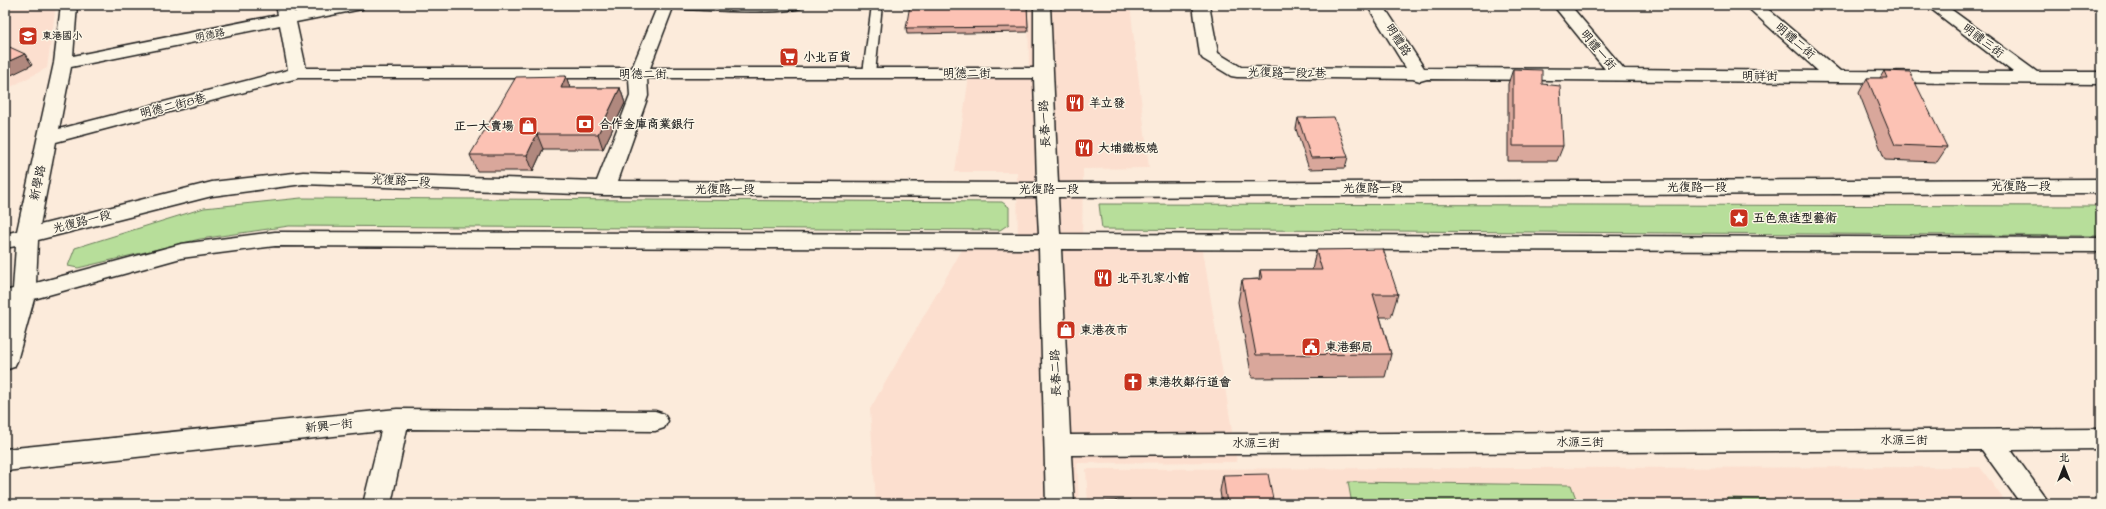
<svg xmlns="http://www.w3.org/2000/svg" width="2106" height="509" viewBox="0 0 2106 509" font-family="'Architects Daughter','LXGW WenKai TC',sans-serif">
<rect width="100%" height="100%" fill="#fcebdb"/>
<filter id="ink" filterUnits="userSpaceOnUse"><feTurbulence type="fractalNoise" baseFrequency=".025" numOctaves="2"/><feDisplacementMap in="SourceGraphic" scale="8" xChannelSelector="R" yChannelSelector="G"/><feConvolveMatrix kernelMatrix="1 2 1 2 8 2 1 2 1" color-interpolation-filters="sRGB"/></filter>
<g filter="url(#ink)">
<path fill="#fcdfcf" d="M5,5h51l-9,63 -42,22z
M1028,5h102l19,163 -66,1 -1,78 120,-2 35,217 -160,1 2,41h-203l-6,-95 92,-159 56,-1 -1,-77h-62l15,-103 59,-1z
M1980,467l27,37h-919l-2,-35z"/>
<path fill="#b7de9a" stroke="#6a7d5b" d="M301,198l701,4 7,5v17l-9,6 -711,-4 -89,13 -122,29 -10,-2 7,-18 129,-40z
M1099,204l1002,2v30l-999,-7z
M1348,482l223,3 7,19h-226z
M1727,498l40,1 3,5h-40z"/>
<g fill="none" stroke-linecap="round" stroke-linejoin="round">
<defs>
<path id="service" d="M661,5h145c-9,12 -119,4 -140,3z
M872,5h10l-7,68 -6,3 -6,-3z"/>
<path id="minor" d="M61,5h16l-4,51 205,-41 -2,-10h16l2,7 36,-7h34l-2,4 -66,13 10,46h326l26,-63h16l-24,63h384v-63h16l8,178 1043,-4v14l-1043,4 2,37 1041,4v14l-1040,-3 9,186 1031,-6v20l-90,1 39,54h-29l-39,-54 -911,5 3,49h-28l-7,-255 -764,-3 -94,12 -147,41 -17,62 -3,6 -9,3v-51l4,-13 -4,1v-16l8,-2 3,-43 -11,2v-14l12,-3 37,-168zM280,25l8,45 -229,59 12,-62zM298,78h331l1,18 -33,85 -294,-9 -91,10 -172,43 16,-83zM647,78h387l3,105 -419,-2 30,-85zM303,184l302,11 432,2 2,37 -764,-2 -94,12 -145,39 2,-43 174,-44z
M1193,5h16l9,48 23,14 165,1 -39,-63h16l41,63 181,1 -52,-64h17l54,64 194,2 -73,-66h18l77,66 173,1 -87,-67h19l92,67h64v12l-674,-5 -7,2 -7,-2 -176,-2 -6,-1 -28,-17 -3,-4z
M397,409l258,2 9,3 4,7 -4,7 -9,3 -248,-2 -16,75h-28l18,-73 -376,40v-22z"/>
</defs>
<use href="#service" stroke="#1c1c1c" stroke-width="3"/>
<use href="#minor" stroke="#1c1c1c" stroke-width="3"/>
<use href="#service" fill="#fcf5e5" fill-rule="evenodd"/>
<use href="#minor" fill="#fcf5e5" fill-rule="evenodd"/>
</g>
<path fill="#d9a79b" stroke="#1c1c1c" d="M1027,5l1,27 -121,2 -1,-6z
M1513,69l50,77 -6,15h-49v-77z
M1884,71l63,76 -10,15 -52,-2 -26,-67 8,-15h13z
M566,76l4,12h50l5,15 -22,46h-60l-10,22h-56l-7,-16z
M1298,118l50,39 -3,11 -36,1 -13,-40z
M1316,250l82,44 -7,23h-11l11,37 -6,23 -133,1 -14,-76 4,-22 17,-1 1,-9h52z
M1223,475l51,29h-52l-2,-13z"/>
<path fill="#b0887e" stroke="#1c1c1c" d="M5,6l5,7 -5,3z
M25,54l7,11 -27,13v-15z
M566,76l5,15 -10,-3z
M620,88l5,15 -22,46 -5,-15z
M537,134l6,15 -10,22 -6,-16z"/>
<path fill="#fcc2b4" stroke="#1c1c1c" d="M910,5h117l1,22 -122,1z
M5,45l20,9 -20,9z
M1513,69l29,1v14l18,2 3,60h-50z
M1884,71l26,1 37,75 -52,-2 -28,-67h20z
M566,76l-5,12h59l-22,46h-61l-10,21h-57l46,-78z
M1334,117l14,40 -37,1 -13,-40z
M1383,249l15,45h-25l18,60 -135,1 -14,-75 20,-1 -2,-9h62l-6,-20z
M1268,474l6,30h-47l-4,-29z
M1130,500l1,4h-27v-3z"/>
</g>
<defs>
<symbol id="school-square" viewBox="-11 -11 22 22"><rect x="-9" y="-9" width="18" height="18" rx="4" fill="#c8321e" stroke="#fcf5e5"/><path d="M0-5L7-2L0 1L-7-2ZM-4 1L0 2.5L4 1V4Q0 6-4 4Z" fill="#fff"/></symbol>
<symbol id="supermarket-square" viewBox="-11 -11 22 22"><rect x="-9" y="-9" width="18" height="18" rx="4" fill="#c8321e" stroke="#fcf5e5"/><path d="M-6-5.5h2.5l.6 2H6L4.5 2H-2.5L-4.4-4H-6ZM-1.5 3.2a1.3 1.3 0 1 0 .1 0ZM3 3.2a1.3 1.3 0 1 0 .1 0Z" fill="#fff"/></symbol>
<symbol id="restaurant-square" viewBox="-11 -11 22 22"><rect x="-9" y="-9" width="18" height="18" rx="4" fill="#c8321e" stroke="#fcf5e5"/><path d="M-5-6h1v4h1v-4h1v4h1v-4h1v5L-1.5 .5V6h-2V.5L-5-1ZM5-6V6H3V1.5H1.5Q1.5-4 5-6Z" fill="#fff"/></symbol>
<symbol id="bank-square" viewBox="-11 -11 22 22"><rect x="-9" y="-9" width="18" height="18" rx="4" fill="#c8321e" stroke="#fcf5e5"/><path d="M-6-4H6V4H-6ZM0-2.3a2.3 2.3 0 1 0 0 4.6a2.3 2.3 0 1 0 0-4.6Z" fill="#fff"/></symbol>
<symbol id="shop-square" viewBox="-11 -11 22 22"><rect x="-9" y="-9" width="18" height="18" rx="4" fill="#c8321e" stroke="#fcf5e5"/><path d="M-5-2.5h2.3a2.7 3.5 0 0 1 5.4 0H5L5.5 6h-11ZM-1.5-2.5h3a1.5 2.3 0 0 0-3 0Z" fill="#fff"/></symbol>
<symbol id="sight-square" viewBox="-11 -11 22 22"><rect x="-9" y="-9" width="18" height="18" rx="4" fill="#c8321e" stroke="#fcf5e5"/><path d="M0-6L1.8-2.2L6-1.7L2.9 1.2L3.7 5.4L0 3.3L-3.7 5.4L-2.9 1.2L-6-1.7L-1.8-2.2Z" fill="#fff"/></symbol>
<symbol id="civic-square" viewBox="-11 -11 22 22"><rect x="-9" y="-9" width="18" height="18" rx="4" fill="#c8321e" stroke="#fcf5e5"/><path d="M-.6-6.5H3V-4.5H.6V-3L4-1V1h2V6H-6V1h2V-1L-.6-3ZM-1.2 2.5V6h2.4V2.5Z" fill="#fff"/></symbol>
<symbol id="church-square" viewBox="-11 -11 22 22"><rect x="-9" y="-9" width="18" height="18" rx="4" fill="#c8321e" stroke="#fcf5e5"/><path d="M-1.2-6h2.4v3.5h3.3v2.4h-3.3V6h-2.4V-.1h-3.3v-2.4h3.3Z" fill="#fff"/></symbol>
</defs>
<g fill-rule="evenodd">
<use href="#school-square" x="17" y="25" width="22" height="22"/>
<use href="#supermarket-square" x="778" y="46" width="22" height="22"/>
<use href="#restaurant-square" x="1064" y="92" width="22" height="22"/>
<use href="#bank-square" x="574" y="113" width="22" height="22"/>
<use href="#shop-square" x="517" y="115" width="22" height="22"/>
<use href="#restaurant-square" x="1073" y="137" width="22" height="22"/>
<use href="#sight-square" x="1728" y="207" width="22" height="22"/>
<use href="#restaurant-square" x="1092" y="267" width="22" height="22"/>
<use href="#shop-square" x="1055" y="319" width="22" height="22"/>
<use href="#civic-square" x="1300" y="336" width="22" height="22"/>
<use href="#church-square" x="1122" y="371" width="22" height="22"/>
</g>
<g text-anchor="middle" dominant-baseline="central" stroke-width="3" stroke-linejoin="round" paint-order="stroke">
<g font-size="10" fill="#1c1c1c" stroke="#fcf5e5">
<text transform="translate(210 35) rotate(-11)">明德路</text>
</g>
<g font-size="10" font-weight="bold" fill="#1c1c1c" stroke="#fcf5e5" text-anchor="start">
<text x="42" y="36">東港國小</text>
</g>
<g font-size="12" fill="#1c1c1c" stroke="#fcf5e5">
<text transform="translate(1398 40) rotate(57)">明禮路</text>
<text transform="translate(1795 41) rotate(41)">明禮二街</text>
<text transform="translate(1983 41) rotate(37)">明禮三街</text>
<text transform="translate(1598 50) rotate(50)">明禮一街</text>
<text x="967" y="73">明德二街</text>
<text transform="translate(1287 73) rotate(1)">光復路一段2巷</text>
<text x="643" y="74">明德二街</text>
<text x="1760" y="76">明祥街</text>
<text transform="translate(173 106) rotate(-14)">明德二街8巷</text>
<text transform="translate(1045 124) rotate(-93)">長春一路</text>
<text transform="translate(401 181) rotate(2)">光復路一段</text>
<text transform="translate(38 183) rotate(-78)">新學路</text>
<text x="2021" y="186">光復路一段</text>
<text x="1697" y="187">光復路一段</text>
<text x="1373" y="188">光復路一段</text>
<text x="725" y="189">光復路一段</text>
<text x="1049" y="189">光復路一段</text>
<text transform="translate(82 222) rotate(-14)">光復路一段</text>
<text transform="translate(1056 373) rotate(-92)">長春二路</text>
<text transform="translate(329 426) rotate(-6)">新興一街</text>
<text x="1904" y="440">水源三街</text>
<text x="1580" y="442">水源三街</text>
<text x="1256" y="443">水源三街</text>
</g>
<g font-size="12" font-weight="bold" fill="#1c1c1c" stroke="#fcf5e5" text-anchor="start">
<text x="803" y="57">小北百貨</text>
<text x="1089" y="103">羊立發</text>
<text x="599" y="124">合作金庫商業銀行</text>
<text x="514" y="126" text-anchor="end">正一大賣場</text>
<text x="1098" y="148">大埔鐵板燒</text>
<text x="1753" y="218">五色魚造型藝術</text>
<text x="1117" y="278">北平孔家小館</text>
<text x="1080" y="330">東港夜市</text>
<text x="1325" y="347">東港郵局</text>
<text x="1147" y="382">東港牧鄰行道會</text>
</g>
</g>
<rect width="2106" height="509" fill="none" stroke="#fcf5e5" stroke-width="20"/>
<rect x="10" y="10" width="2086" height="489" fill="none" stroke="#1c1c1c" stroke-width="1.5" filter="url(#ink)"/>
<g transform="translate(2064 467)" stroke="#fcf5e5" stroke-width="3" paint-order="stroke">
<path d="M0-3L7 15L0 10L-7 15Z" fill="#1c1c1c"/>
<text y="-6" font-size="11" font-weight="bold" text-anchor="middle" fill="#1c1c1c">北</text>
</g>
</svg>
